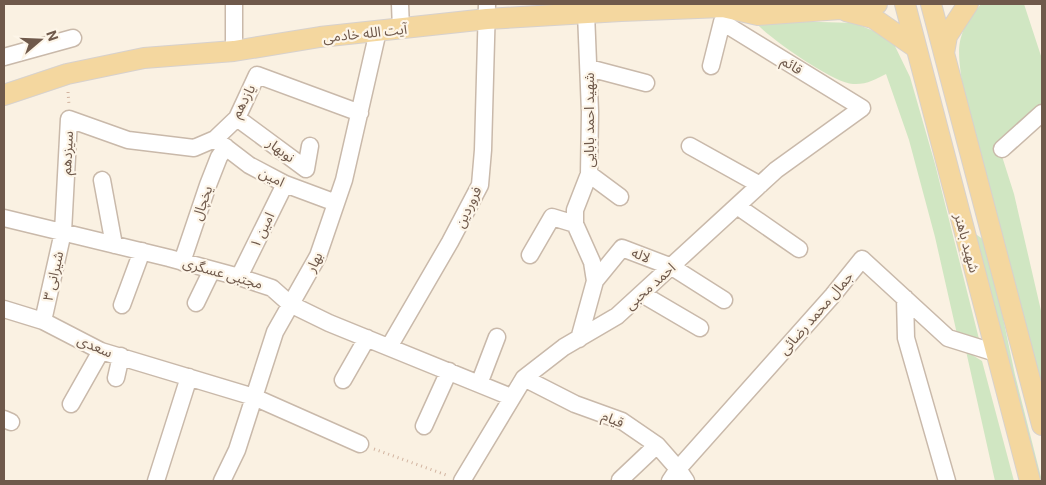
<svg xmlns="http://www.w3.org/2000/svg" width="1046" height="485" viewBox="0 0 1046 485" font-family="Roboto,'Noto Sans Arabic',sans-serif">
<rect width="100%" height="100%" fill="#faf1e2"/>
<path fill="#d0e6c2" d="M981,4h43l18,55v47l-42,44 14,44 28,121v77l-79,-302c-5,-40 -10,-53 18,-86z
M753,20l101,3 37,15 19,39 25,87 44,175 -22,-5 -22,-97 -26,-97 -23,-66c-10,5 -20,11 -33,10 -20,-1 -87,-48 -100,-64z
M977,235l7,5 15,59 16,76 27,106h-5l-62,-240z
M966,351l16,10 32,120h-19z"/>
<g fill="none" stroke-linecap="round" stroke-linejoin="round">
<defs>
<path id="minor" d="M234,4v47
M400,4l1,25
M4,57l69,-19
M589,68l57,15
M237,118l69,51 4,-23
M215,139l34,26 36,19 51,19
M690,146l70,39
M1002,149l40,-36
M589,174l31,23
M102,180l12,65
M737,206l62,43
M4,218l165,40 70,19 33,11 18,16 39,19 182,74
M530,255l22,-38 23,7
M182,262l26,-77 11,-28 7,-10
M239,277l46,-93
M595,281l27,-33 50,19 52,33
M642,294l58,34
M905,298l1,40 41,143
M196,303l16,-33
M122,305l20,-54
M4,309l39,12 58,30 153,46 106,47
M43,321l20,-89 6,-113 59,21 66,8 21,-9 22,-21 20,-43 103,38
M579,339l16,-58 -3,-19 -17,-38v-14l14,-36 1,-62 -4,-99
M389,347l61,-105 30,-57 3,-35 4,-146
M116,378l5,-22
M524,378l51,26 47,17 35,24 21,24 8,12
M343,380l24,-42
M479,384l18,-47
M71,404l30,-53
M4,419l7,3
M424,426l25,-55
M620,480l37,-35
M156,481l33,-104
M222,481l15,-31 38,-118 43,-76 26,-76 34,-149
M462,481l62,-103 40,-31 53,-31 159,-146 86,-62 -140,-86 -11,44
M670,481l8,-12 155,-174 29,-36 86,79 48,15"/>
<path id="major" d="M905,4l125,477
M931,4l111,421
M723,7l35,8 82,-6 37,-5
M846,11l27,7 42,29
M944,53l3,-17 21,-32
M4,95l63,-21 77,-16 90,-7 86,-14 167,-18 134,-8 102,-4 8,-3"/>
</defs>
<use href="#minor" stroke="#c9b9aa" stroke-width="19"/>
<use href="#major" stroke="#d7d1cd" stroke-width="22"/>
<path stroke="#d2b4a0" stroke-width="3" stroke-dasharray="1 4" stroke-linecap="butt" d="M68,92l1,13
M374,449l75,27"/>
<use href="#minor" stroke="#fff" stroke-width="16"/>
<use href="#major" stroke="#f4d79f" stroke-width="20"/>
</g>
<g text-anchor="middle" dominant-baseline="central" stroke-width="4.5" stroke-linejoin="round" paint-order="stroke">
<g font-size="14" fill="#6f594b" stroke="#fdf5e8">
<text transform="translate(365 33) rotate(-6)">آیت الله خادمی</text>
<text transform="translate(792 65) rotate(32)">قائم</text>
<text transform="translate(243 101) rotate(-62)">یازدهم</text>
<text transform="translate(589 120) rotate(-90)">شهید احمد بابایی</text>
<text transform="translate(281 150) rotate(36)">نوبهار</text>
<text transform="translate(67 153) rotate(-87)">سیزدهم</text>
<text transform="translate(272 177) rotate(26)">امین</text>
<text transform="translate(202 203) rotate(-71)">یخچال</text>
<text transform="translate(468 207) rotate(-65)">فروردین</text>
<text transform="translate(262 230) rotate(-64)">امین ۱</text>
<text transform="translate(967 243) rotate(75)">شهید باهنر</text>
<text transform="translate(641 255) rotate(21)">لاله</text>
<text transform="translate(314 262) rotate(-65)">بهار</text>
<text transform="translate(223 273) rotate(16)">مجتبی عسگری</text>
<text transform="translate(53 276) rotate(-77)">شیرانی ۳</text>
<text transform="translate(650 286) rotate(-42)">احمد محبی</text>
<text transform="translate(816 313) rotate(-49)">جمال محمد رضائی</text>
<text transform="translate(95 346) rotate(23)">سعدی</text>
<text transform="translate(613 419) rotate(23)">قیام</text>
</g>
</g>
<rect width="1046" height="485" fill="none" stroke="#6f594b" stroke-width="10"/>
<g transform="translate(40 40) rotate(71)" stroke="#fdf5e8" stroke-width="4" paint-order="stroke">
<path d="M0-4L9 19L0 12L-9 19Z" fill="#6f594b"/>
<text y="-8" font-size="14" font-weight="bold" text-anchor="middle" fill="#6f594b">N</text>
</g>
</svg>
